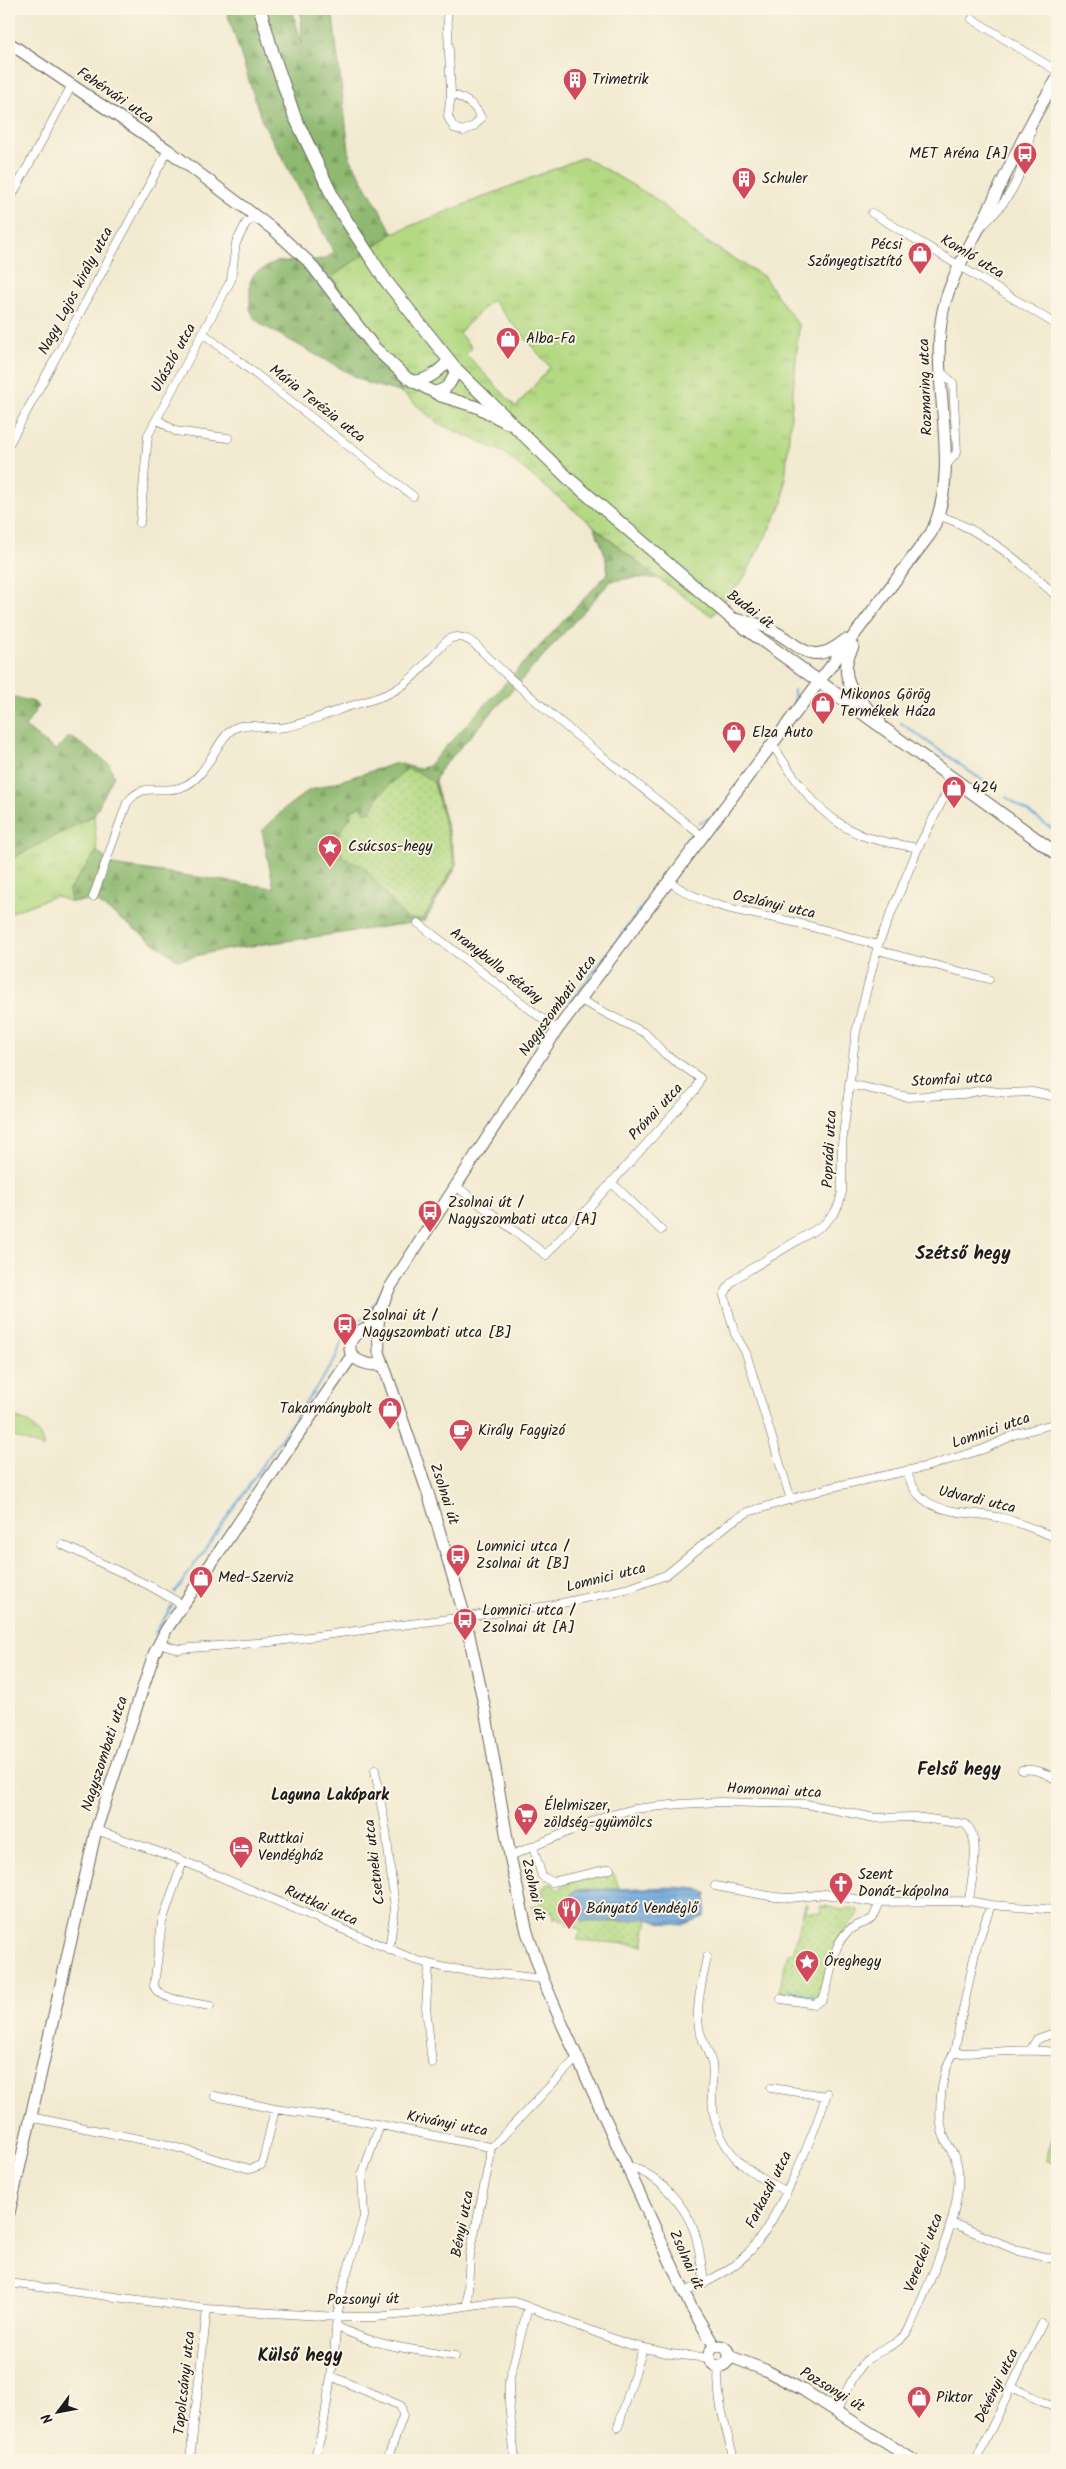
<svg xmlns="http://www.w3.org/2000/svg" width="1066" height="2469" viewBox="0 0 1066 2469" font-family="Kalam,sans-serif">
<defs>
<pattern id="grass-tufts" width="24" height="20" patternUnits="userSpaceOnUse" patternTransform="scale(1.25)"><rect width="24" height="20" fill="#b4d983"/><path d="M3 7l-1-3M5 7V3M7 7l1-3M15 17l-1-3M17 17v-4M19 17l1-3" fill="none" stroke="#9aba71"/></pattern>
<pattern id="forest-firs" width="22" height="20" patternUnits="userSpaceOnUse" patternTransform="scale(1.25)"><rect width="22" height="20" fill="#8fb971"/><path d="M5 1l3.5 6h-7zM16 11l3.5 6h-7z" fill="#7b9e61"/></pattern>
<pattern id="park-dots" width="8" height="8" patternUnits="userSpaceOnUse" patternTransform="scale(1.25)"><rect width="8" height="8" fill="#b4d983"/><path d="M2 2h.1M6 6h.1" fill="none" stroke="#9aba71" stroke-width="1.8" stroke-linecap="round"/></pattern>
<pattern id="water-rules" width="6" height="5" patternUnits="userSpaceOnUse" patternTransform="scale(1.25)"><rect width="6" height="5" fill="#6ca6dc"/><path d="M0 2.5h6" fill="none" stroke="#5886b2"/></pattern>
</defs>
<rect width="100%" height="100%" fill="#fcf5e5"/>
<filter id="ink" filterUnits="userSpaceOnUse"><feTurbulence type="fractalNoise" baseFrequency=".02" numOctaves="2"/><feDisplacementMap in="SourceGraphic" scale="10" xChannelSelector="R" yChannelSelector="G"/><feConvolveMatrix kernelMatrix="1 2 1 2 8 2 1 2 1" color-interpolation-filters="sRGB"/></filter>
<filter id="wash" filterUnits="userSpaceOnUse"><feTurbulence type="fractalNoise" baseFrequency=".0096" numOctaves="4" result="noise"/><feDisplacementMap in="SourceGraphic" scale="20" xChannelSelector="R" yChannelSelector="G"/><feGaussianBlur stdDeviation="1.12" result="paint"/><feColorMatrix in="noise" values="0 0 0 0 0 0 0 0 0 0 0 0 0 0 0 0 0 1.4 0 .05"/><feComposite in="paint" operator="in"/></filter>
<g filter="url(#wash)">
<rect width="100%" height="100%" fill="#f2ead0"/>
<path fill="url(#grass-tufts)" stroke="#687a50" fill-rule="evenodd" d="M584,157l69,40 52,44 58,35 36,50 -16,176 -39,76 -32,38 -55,-38 -154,-126 -66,-29 -34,-30 -71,-116 61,-44zM492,300l58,67 -34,40 -50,-53 6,-6 -13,-15z
M94,815l3,36 -28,39 2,12 -16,-6 -46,17v-53z
M9,1418c19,-1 31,12 35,30l-35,-13z"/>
<path fill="url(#forest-firs)" stroke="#566a46" d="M226,9h66l10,36 -1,-36h31l18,149 43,75 -61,44 71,116 -36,-10 -103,-57 -9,-7 -5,-10v-27l4,-8 23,-13 4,1 44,-3 9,-7 -72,-131z
M594,527l63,51h-25l-21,3 -172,190 -4,10 22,84 -32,56 -208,30 -39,9 -84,-60 -23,2 -2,-12 28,-39 15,14 162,23 -12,-57 22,-22 24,-18 89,-28 22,6 9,-3 180,-193 -3,-19z
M9,696l25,6 4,5 -13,20 30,23 15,-14 39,28 5,12 -20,39 -85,45z"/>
<path fill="url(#park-dots)" stroke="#687a50" d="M407,769l11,3 16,11 21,82 -32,54h-17l-41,-51c-7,-6 -11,-3 -17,-8 -18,-12 -9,-33 4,-43l-2,-6 11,-6 4,8 6,-2 9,-17z
M601,1873l13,1 5,14 -2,2h-42c-4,5 -7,11 -4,18 9,24 57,11 77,10l-5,27 -66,-5 4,-10 -13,-5 -3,-6 -4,1 -4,-3 -4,3 -1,-9 -18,3 -2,-8 9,-2 -1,-7 4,-1 -2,-8 6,-4h5l6,7 5,-8z
M805,1904h2l-1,7 14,2 1,-8 3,3 1,-2 16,4 9,-2 7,1 2,4 -23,28 -13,51 -5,8c-13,2 -27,-3 -39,-9l9,-39 5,1z
M1057,2121v44l-11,-5z"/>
<path fill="url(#water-rules)" stroke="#44617c" d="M674,1887l24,2 9,4 -3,24 -22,8 -20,-2 -14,-5 -22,3h-43l-10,-7 -4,-9 2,-10 4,-5z"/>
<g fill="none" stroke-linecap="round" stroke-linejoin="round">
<path stroke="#6ca6dc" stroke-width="2" d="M901,723l95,67
M777,728l17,-23v-15
M1006,797l51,35
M700,823l9,-5
M688,848v-11
M558,1019l90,-120
M175,1593l160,-233 10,-29 20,-15 19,-28
M155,1633l17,-27
M789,1990l25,6"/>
</g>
</g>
<g filter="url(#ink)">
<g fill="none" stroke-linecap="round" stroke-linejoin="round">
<defs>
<path id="street" d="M447,9l4,85 -3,23 6,11 9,3 11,-5 7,-8c-5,-13 -17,-20 -30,-24
M972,19l85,52
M9,201l63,-116
M872,213l185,112
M985,223c30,-28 38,-52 46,-92
M204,334l209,162
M940,371l13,12 4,69 -12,15
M157,419l18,12 53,7
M9,444l159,-294
M938,515c47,16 84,48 119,82
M140,523l8,-88 83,-155 5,-37 10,-20 10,-6
M772,744c24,37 46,73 89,91 17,7 38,9 57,13
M669,881c35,27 78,31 120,40 30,7 59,16 89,24
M93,897l34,-94c17,-23 33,-8 55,-16 28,-10 34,-52 55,-60 12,-5 34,4 49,0 19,-4 39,-12 58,-19 18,-6 40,-10 56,-21 19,-12 32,-33 49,-48 18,-8 30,10 43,22 66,63 140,118 211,176
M418,923l139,107
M877,950l112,29
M849,1084l59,13 55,-3 20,-4 24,3 25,-1 25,5
M611,1182l50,48
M456,1186l90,69 150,-166 4,-11 -35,-24 -20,-21 -65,-33
M907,1471c11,48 58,38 95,47 19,5 37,13 55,20
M791,1500l-45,-147 -11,-19 -11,-39 6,-11 9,-8 84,-51 12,-13 4,-8 3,-12v-48l14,-112 22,-87 40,-97 35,-68
M63,1545l87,41 33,19
M159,1643l19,6 92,-7 279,-36 81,-18 36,-13 65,-53 17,-10 84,-25 97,-21 55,-17 32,-15 41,-11
M375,1770l11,61 9,77 -6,42
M1022,1770c13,-2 24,3 35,10
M96,1830l80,28 239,102 31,8 97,11
M533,1847l9,29 10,6 58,-13
M510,1856l93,-39 31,-8 47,-5 39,-2 86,2 69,14 40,-1 50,7c18,14 6,56 4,77
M183,1861l-21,61 -8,64c4,14 42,17 56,20
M715,1886l60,11 16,1 34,-4 48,8 96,-1 22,4 66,5
M707,1957c-4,21 -12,49 -8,71 3,13 10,24 13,36 2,11 -1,23 0,35 3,49 32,73 74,92
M429,1965l-3,42 6,56
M781,1999l34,5 8,-5c10,-22 6,-55 29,-71 7,-4 15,-5 21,-10l7,-16
M1031,2049l6,-10 20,-7
M954,2053c34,0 69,-5 103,-1
M771,2088l55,8
M215,2096l60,13 81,11 134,27 3,-1 84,-88
M30,2117l134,27 86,25 11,-4 2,-5 12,-51
M628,2167c30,6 57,38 67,66 5,16 6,34 10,50
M952,2223l67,28 38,9
M9,2283l198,26 130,8h38l53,-5 57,-9 30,-1 112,42 44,10 38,4
M685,2292c22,-10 44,-20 62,-38 30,-30 67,-119 80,-161
M467,2306l3,-52 20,-96v-11
M336,2326c37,20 79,24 119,30
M719,2366c-4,32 8,64 15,94
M331,2376l70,30 2,10 -16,44
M1012,2387l45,22
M837,2410c9,-17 17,-39 31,-51 15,-11 31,-14 41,-30 18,-43 54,-114 49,-160 -1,-13 -11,-23 -15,-35 -6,-21 -2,-63 11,-81l22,-105 15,-43
M618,2427l25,-79
M190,2460l17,-151
M314,2460l9,-32 11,-72 3,-39 7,-35 20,-65 -2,-42 18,-50
M515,2460l-6,-57v-22l19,-74
M976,2460l66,-136"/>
<path id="secondary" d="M9,43l159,107 106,80 35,32 66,86 32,30 34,18 36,11 32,17
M412,381c17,0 25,-9 37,-20
M434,392c14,-2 18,-10 22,-23
M735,619c10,3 24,4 33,9 32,15 41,42 77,12
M853,647c-19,33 6,51 27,75
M378,1325c-34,3 -43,42 6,40
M9,2213l87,-383 58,-176 12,-24 17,-25 168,-248
M709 2356a10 10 0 1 1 20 0a10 10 0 1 1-20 0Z
M715,2347l-24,-40 -128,-281 -20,-47 -16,-47 -17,-76 -25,-147 -20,-92 -37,-124 -49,-141 -1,-27 2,-14 9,-22 168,-259 374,-497c31,-63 1,-143 10,-211 5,-39 29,-76 47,-111 22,-44 42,-91 69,-132
M729,2356l36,14 38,20 110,70"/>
<path id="primary" d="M260,9l13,45 21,61 43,91 49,75 70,88 113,110 161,138 327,237"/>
</defs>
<use href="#street" stroke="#67645b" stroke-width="9"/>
<use href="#secondary" stroke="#67645b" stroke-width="13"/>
<use href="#primary" stroke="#67645b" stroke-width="14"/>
<use href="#street" stroke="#fff" stroke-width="8"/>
<use href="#secondary" stroke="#fff" stroke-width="11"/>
<use href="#primary" stroke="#fff" stroke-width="12"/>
</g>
</g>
<defs>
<symbol id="building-pin" viewBox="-11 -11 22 30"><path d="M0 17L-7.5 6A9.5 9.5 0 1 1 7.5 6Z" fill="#d1495b" stroke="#fcf5e5"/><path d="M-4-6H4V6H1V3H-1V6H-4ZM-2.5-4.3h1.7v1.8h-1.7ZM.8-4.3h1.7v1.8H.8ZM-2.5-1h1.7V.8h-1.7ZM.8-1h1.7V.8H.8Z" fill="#fff"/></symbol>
<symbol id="bus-pin" viewBox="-11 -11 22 30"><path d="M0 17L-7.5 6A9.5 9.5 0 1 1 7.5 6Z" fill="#d1495b" stroke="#fcf5e5"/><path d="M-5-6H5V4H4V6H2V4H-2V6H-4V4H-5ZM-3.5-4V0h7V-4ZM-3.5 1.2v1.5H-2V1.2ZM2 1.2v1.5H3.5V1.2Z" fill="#fff"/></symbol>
<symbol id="shop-pin" viewBox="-11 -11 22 30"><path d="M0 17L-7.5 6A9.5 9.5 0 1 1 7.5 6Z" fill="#d1495b" stroke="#fcf5e5"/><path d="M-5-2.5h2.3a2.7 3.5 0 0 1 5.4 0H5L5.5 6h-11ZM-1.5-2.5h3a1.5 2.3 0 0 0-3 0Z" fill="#fff"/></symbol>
<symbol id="sight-pin" viewBox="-11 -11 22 30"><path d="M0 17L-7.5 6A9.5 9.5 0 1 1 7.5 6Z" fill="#d1495b" stroke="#fcf5e5"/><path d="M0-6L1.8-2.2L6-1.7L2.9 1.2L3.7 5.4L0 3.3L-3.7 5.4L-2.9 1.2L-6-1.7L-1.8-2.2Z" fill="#fff"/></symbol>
<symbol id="cafe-pin" viewBox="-11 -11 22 30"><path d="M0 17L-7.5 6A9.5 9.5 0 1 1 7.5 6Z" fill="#d1495b" stroke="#fcf5e5"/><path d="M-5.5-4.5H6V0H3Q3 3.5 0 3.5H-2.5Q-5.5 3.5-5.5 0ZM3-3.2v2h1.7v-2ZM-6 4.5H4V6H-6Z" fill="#fff"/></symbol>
<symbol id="supermarket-pin" viewBox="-11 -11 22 30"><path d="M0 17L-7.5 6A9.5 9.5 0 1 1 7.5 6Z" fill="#d1495b" stroke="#fcf5e5"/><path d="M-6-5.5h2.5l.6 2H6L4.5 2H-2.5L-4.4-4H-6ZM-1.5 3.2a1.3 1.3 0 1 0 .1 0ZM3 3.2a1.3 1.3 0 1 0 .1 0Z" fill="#fff"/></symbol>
<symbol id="hotel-pin" viewBox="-11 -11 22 30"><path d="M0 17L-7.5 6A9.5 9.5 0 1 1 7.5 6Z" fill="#d1495b" stroke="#fcf5e5"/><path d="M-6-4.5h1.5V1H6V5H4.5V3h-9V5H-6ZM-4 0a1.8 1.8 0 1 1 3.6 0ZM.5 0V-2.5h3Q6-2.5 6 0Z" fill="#fff"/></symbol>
<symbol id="church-pin" viewBox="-11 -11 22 30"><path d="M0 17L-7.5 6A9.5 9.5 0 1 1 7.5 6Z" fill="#d1495b" stroke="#fcf5e5"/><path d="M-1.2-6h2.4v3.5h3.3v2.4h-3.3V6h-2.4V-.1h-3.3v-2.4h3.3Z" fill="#fff"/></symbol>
<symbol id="restaurant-pin" viewBox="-11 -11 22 30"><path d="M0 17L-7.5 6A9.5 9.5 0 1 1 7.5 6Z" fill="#d1495b" stroke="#fcf5e5"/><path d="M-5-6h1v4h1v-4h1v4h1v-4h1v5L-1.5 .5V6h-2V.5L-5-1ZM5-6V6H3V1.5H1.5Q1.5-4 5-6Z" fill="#fff"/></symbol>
</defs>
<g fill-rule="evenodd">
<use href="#building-pin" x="561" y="66" width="28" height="38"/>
<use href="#bus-pin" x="1011" y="140" width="28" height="38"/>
<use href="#building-pin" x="730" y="165" width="28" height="38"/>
<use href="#shop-pin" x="906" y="240" width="28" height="38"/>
<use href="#shop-pin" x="494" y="325" width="28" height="38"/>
<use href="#shop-pin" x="809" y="690" width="28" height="38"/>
<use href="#shop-pin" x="720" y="719" width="28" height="38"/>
<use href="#shop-pin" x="940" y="774" width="28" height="38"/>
<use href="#sight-pin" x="316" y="833" width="28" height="38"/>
<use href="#bus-pin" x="416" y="1198" width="28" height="38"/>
<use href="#bus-pin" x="331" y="1311" width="28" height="38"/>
<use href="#shop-pin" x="376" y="1395" width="28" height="38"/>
<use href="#cafe-pin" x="447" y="1417" width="28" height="38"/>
<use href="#bus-pin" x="444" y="1542" width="28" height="38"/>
<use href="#shop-pin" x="187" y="1564" width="28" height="38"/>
<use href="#bus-pin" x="451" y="1606" width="28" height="38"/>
<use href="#supermarket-pin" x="512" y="1801" width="28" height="38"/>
<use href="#hotel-pin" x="227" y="1834" width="28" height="38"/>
<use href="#church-pin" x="827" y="1870" width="28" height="38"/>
<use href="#restaurant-pin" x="555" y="1895" width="28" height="38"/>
<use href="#sight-pin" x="793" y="1948" width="28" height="38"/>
<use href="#shop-pin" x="905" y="2384" width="28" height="38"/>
</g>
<g text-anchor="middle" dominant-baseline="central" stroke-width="4" stroke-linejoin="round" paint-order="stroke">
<g font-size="15" fill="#1c1c1c" stroke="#fcf5e5" text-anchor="start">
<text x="592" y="80">Trimetrik</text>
<text x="1008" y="154" text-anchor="end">MET Aréna [A]</text>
<text x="762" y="179">Schuler</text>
<text x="902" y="245" text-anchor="end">Pécsi<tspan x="902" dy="17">Szőnyegtisztító</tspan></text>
<text x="526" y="339">Alba-Fa</text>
<text x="840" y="695">Mikonos Görög<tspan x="840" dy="17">Termékek Háza</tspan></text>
<text x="752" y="733">Elza Auto</text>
<text x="972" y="788">424</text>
<text x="348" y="847">Csúcsos-hegy</text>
<text x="448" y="1203">Zsolnai út /<tspan x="448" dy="17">Nagyszombati utca [A]</tspan></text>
<text x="362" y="1316">Zsolnai út /<tspan x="362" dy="17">Nagyszombati utca [B]</tspan></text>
<text x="372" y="1409" text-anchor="end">Takarmánybolt</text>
<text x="478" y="1431">Király Fagyizó</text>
<text x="476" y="1547">Lomnici utca /<tspan x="476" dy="17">Zsolnai út [B]</tspan></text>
<text x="218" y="1578">Med-Szerviz</text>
<text x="482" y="1611">Lomnici utca /<tspan x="482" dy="17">Zsolnai út [A]</tspan></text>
<text x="544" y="1806">Élelmiszer,<tspan x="544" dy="17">zöldség-gyümölcs</tspan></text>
<text x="258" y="1839">Ruttkai<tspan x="258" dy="17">Vendégház</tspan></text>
<text x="858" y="1875">Szent<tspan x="858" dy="17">Donát-kápolna</tspan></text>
<text x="586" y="1909">Bányató Vendéglő</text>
<text x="824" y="1962">Öreghegy</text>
<text x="936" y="2398">Piktor</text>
</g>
<g font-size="15" fill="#1c1c1c" stroke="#fcf5e5">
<text transform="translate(115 96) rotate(34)">Fehérvári utca</text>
<text transform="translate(972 257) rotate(31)">Komló utca</text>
<text transform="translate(76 291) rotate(-62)">Nagy Lajos király utca</text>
<text transform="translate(174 358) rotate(-61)">Ulászló utca</text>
<text transform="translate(926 387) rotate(-92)">Rozmaring utca</text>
<text transform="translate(317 404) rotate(38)">Mária Terézia utca</text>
<text transform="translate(750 610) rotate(37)">Budai út</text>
<text transform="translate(774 905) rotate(13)">Oszlányi utca</text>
<text transform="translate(496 966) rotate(38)">Aranybulla sétány</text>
<text transform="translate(558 1006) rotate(-54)">Nagyszombati utca</text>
<text transform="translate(952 1080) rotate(-3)">Stomfai utca</text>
<text transform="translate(656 1112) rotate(-47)">Prónai utca</text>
<text transform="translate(830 1149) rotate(-87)">Poprádi utca</text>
<text transform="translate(991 1431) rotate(-19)">Lomnici utca</text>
<text transform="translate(444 1494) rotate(72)">Zsolnai út</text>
<text transform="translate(977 1500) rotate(13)">Udvardi utca</text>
<text transform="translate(606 1578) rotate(-14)">Lomnici utca</text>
<text transform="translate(105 1754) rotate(-72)">Nagyszombati utca</text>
<text transform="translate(774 1791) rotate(3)">Homonnai utca</text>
<text transform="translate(375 1862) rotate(-97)">Csetneki utca</text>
<text transform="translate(533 1890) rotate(77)">Zsolnai út</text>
<text transform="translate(321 1906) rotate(24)">Ruttkai utca</text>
<text transform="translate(447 2124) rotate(11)">Kriványi utca</text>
<text transform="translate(769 2190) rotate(-63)">Farkasdi utca</text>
<text transform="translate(463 2224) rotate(-79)">Bényi utca</text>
<text transform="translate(924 2253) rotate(-69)">Vereckei utca</text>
<text transform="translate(686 2260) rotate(66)">Zsolnai út</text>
<text transform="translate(363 2300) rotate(-1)">Pozsonyi út</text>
<text transform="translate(185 2383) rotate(-84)">Tapolcsányi utca</text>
<text transform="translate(997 2386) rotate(-64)">Dévényi utca</text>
<text transform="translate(832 2390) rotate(31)">Pozsonyi út</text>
</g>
<g font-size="16" font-weight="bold" fill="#1c1c1c" stroke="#fcf5e5">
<text x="330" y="1795">Laguna Lakópark</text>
</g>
<g font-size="18" font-weight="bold" fill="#1c1c1c" stroke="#fcf5e5">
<text x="963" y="1254">Szétső hegy</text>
<text x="959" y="1770">Felső hegy</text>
<text x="300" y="2356">Külső hegy</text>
</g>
</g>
<rect width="1066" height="2469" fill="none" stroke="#fcf5e5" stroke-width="30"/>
<g transform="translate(58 2412) rotate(238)" stroke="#fcf5e5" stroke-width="4" paint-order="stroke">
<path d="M0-4L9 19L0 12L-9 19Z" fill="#1c1c1c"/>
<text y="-8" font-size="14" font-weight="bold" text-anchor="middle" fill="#1c1c1c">N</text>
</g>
</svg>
